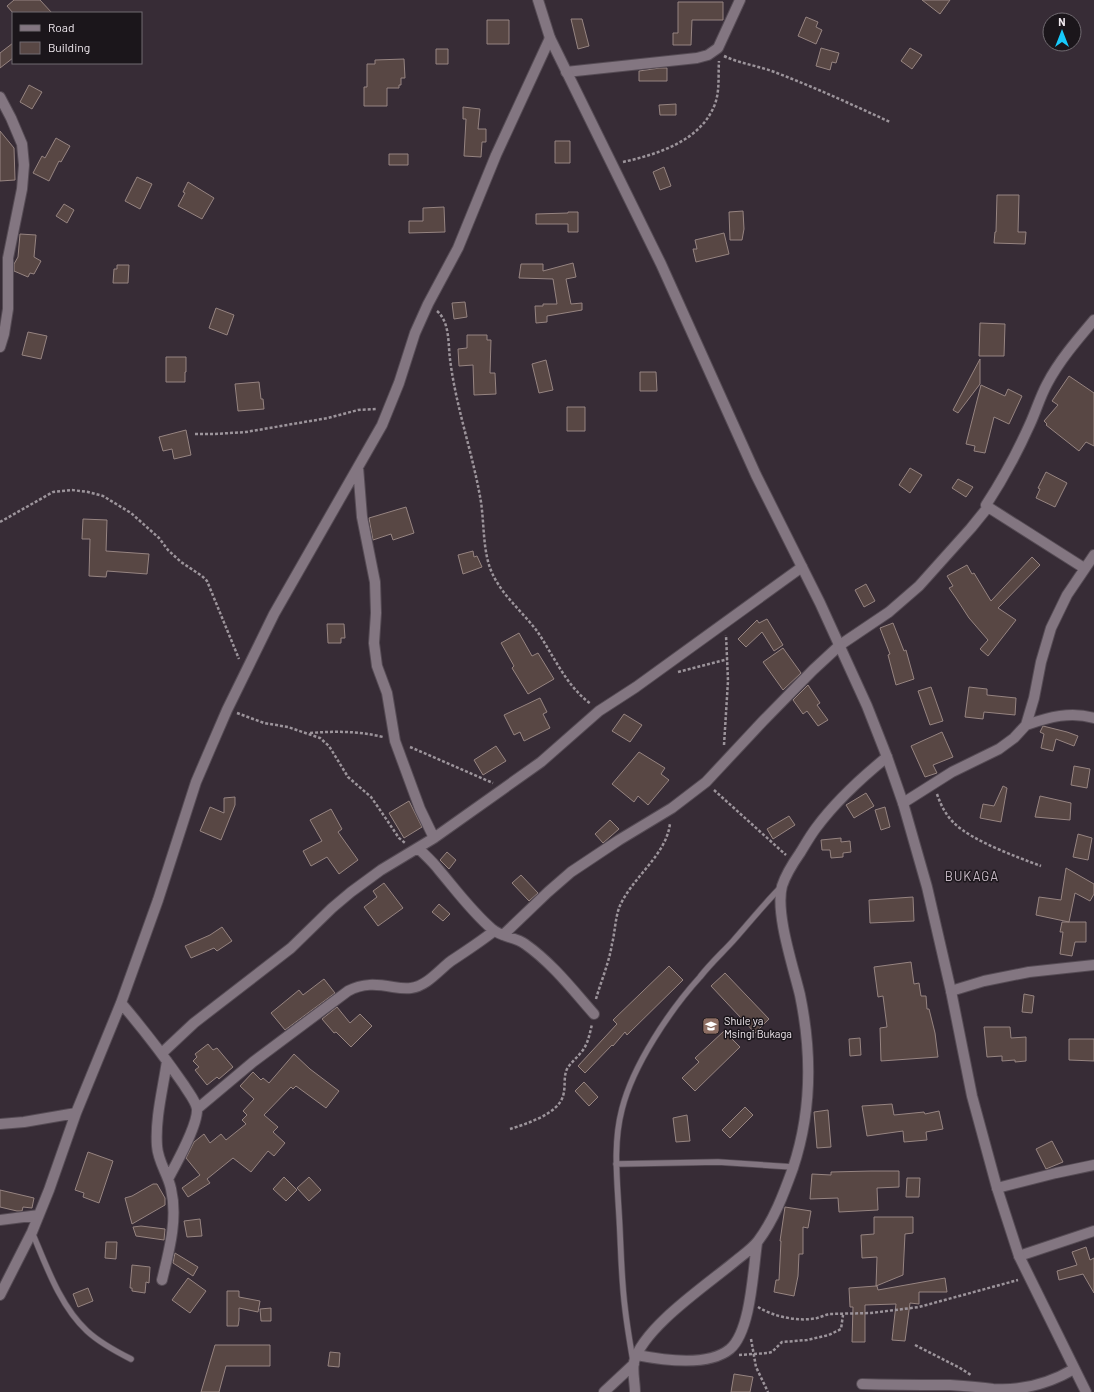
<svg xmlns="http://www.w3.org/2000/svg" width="1094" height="1392" viewBox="0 0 1094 1392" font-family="Barlow,sans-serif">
<rect width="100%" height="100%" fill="#372c36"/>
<path fill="#584744" stroke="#968481" d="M14,0h26l12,13h-39l-6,-7z
M922,0h28l-10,14z
M678,2h45v18h-31l-1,25h-18v-12h5z
M806,17l12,5 -2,5 6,3 -6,14 -18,-8z
M571,19h11l7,27 -11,3z
M487,20h22v24h-22z
M13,43v15l-13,10v-15z
M821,48l18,5 -3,10 -4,-1 -2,8 -14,-4z
M910,48l12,7 -10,14 -11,-8z
M436,49h12v15h-12z
M404,59l1,19h-4v7h-2v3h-12v18h-23v-19h3v-23h8v-4z
M660,68h7v13h-28v-10z
M29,85l13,7 -10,17 -12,-7z
M676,104v11h-16l-1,-10z
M463,107l17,2 -2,20h8v13h-4l-1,15 -17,-1 2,-37h-3z
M0,131l14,17 1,32 -15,1z
M56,138l14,8 -9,16 -2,-1 -10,20 -16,-8 9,-17 3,2z
M555,141h15v22h-15z
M389,154h19v11h-19z
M664,167l7,19 -11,4 -7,-18z
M137,177l15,7 -12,25 -15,-8z
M188,182l26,16 -12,21 -24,-13 7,-13 -2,-1z
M997,195h22l-1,37h8l-1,12 -31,-1 1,-11h1z
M64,204l10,6 -7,13 -11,-7z
M444,207l1,25 -36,1v-12h14v-13z
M743,211l1,18 -2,11h-12l-1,-28z
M568,212h10v20h-10v-8h-32v-10l32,-1z
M724,233l5,21 -33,8 -3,-13h4l-2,-9z
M20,234l16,1 -2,22 7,4 -7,13 -4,-1 -2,4 -14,-6v-7l4,-7z
M573,263l3,14 -10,2 5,25 11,-1v7l-35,6v6l-11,1 -1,-17h8v-2h14l-4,-25 -34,-1 2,-14h22v7z
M117,265h12l-1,18h-15l1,-14h3z
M465,302l2,15 -13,2 -2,-16z
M216,308l18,7 -7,20 -18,-7z
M980,323l25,1 -1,32h-25z
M28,332l19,4 -6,23 -19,-4z
M467,335h20v5h4l-1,33h5l1,21 -22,1 -1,-30 -14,1 -1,-17 9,-1z
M166,357h20v15h-1v10h-19z
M980,359v25l-22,29 -5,-3z
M546,360l7,30 -14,3 -7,-29z
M640,372h16l1,19h-17z
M1069,376l25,17v53l-8,-4 -7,9 -33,-26 1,-1 -3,-3 14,-16 -6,-4z
M259,382l2,17h2l1,10 -26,2 -3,-27z
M981,385l24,11 3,-7 14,7 -13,28 -15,-7 -9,36 -11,-2 1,-5 -9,-2z
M567,407h18v24h-18z
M186,430l5,25 -17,4 -2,-10 -9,2 -4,-14z
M910,468l12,7 -12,18 -11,-8z
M1046,472l21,11 -12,24 -19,-9 4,-9 -2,-1z
M958,479l15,8 -7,10 -14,-9z
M406,507l8,26 -21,7 -2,-6 -18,6 -4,-22z
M83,519l24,1 -1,31 43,3 -2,20 -40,-3 -1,6 -17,-1 1,-37h-8z
M473,551l1,6 3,-1 5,11 -19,7 -5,-19z
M1032,557l8,8 -42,43 18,12 -28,36 -8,-7 8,-9 -19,-22 -13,-20 -7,-10 4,-2 -6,-10 20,-11 5,9 2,-1 17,28z
M866,584l9,17 -11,6 -9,-17z
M767,619l16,26 -9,6 -12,-19 -16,15 -8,-8 19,-19 2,3z
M893,623l11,28 2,-1 8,29 -18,6 -8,-30 2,-1 -10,-26z
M327,624h17l1,14h-4v5h-13z
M519,633l13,23 6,-3 16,26 -26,15 -16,-26 2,-2 -13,-23z
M783,648l18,25 -18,17 -20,-28z
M808,685l12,18 -3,2 11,15 -10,6 -11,-15 -4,3 -10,-14z
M931,687l12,34 -13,4 -12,-34z
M969,687l18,2v6l29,3 -1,17 -31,-3 -1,7 -18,-2z
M540,698l7,14 -4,2 7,14 -26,13 -4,-9 -6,3 -10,-20z
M624,714l18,11 -12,17 -18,-11z
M1043,726l24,6 11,4 -4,10 -18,-7 -3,12 -12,-3 3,-14 -4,-2z
M942,732l11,25 -20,8 4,8 -12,4 -14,-31z
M496,746l10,15 -23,14 -9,-15z
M639,752l26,16 -4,6 8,6 -21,25 -10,-9 -4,6 -22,-18z
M1074,766l16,3 -3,19 -16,-3z
M1003,786l4,2 -6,34 -21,-4 3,-14 11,2z
M866,793l8,13 -20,12 -8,-13z
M1040,796l31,7 -1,17 -35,-3z
M235,797v8l-14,35 -21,-9 10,-24 14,6v-15z
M409,801l13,26 -18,11 -15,-25z
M885,807l5,20 -9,3 -6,-20z
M331,809l11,20 -4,3 20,28 -19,14 -12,-17 -16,9 -8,-15 19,-10 -12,-21z
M789,816l6,9 -22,14 -6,-10z
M610,820l9,9 -16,14 -8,-9z
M1078,834l14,4 -4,22 -15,-3z
M841,838v4l9,-1 1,11 -8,1v4l-12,1 -1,-8h-8l-1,-10z
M447,852l9,8 -7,9 -9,-9z
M1066,868l28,16v10l-4,7 -15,-8 -6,29 -33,-7 3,-18 22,3z
M521,875l17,18 -9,8 -17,-18z
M384,883l19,25 -25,18 -14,-19 13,-10 -4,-6z
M913,897l1,24 -44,2 -1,-23z
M439,904l11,10 -7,7 -11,-9z
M1062,922h24v20h-11l-3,14 -12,-2 3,-22h-3z
M222,927l10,14 -15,10 -3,-3 -23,10 -6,-12 25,-11z
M911,962l3,22 5,-1 2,13h5l1,13h2l6,24 3,24 -57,4 -1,-33 7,-1 -4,-31 -5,1 -4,-30z
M669,966l14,14 -56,55 -2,-3 -12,14 -1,-1 -27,28 -7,-7 39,-42 -4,-4z
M725,973l44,46 -14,14 -44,-47z
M324,979l11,14 -50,37 -14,-17 28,-23 4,5z
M1024,994l10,2 -2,17 -10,-1z
M337,1007l13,16 10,-9 12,12 -21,21 -15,-15 -2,1 -12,-14z
M984,1027h26l1,11 15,-1v24l-11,1v-2l-13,1v-5l-15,1z
M724,1031l16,16 -45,44 -13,-13 17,-16 -4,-4z
M860,1038l1,17 -11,1 -1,-17z
M1069,1039h25v22l-25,-1z
M208,1044l5,6 4,-2 16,19 -14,12 -2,-2 -10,8 -12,-15 4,-3 -6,-6 4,-4 -2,-3z
M294,1054l16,15 29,22 -13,17 -30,-22 -3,3 -2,-2 -27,28 14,12 -5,5 12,11 -11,13 -6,-5 -17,21 -18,-14 -26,21 3,4 -22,14 -6,-9 18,-13 -14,-17 8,-16 10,-8 6,9 11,-9 5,6 20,-16 -4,-4 5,-5 -4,-4 11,-12 -14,-13 13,-14 8,8 2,-2 6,5z
M584,1082l14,15 -9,9 -14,-15z
M892,1104l2,11 30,-3 1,2 14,-3 4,18 -17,3 1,8 -23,2 -1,-11 -36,5 -5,-30z
M745,1107l8,8 -23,23 -8,-8z
M828,1110l3,37 -14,1 -3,-36z
M687,1115l3,26 -14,1 -3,-24z
M1052,1141l11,21 -17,7 -10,-20z
M88,1152l25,9 -14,42 -16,-6 1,-4 -9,-3z
M871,1171h28v16l-22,1 1,22 -39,2 -1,-14 -28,1 2,-25 19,1v-3z
M284,1177l13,13 -11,11 -13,-12z
M309,1177l12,13 -12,11 -12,-13z
M907,1178h13l-1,19h-13z
M153,1184h4l8,14v7l-33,19 -7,-26 7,-2z
M0,1190l34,8 -2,10 -9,-1 -1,4h-5l-17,-4z
M785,1207l26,4 -3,17 -5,-1v27h-4l-1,22 -4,20 -20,-4 2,-12h3l2,-39h-1z
M874,1217h39v16l-8,1 -2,41 -27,11h1l1,4 67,-12 2,14h-28v12l-9,-1 -5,38 -13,-1 4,-36 -31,1v37h-13l1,-35h-3l-1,-19 27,-2 1,-29 -15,1 -1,-23 13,-1z
M200,1219l2,17 -15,1 -3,-16z
M141,1226l24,3 -1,11 -28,-4 -3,-9z
M106,1242h11l-1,17 -11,-1z
M1086,1247l4,13 4,-2v35l-11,-19 -24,6 -2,-9 20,-6 -5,-13z
M175,1253l23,14 -5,9 -20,-13z
M132,1265l18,2 -1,16 -3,-1 -1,11 -13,-2v-3h-2z
M188,1278l18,13 -16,22 -18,-13z
M88,1288l5,13 -15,6 -5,-13z
M227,1291h12v6l21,4 -2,11 -19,-4v12l-1,6h-11z
M271,1308v13h-10l-1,-12z
M215,1345h55v21h-44l-7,26h-18z
M330,1352l10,1 -1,14 -11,-1z
M734,1374l19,3 -3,15h-19z"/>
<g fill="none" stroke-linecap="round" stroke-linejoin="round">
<defs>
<path id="service" d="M616,1164l102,-2 75,5
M32,1232c14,33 28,74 55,99 13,12 28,20 44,28
M633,1361c-3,-18 -6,-35 -8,-53 -4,-31 -4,-63 -6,-94 -2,-35 -6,-71 3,-105 11,-44 48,-99 78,-132 10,-13 22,-24 33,-36 16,-18 31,-37 48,-54"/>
<path id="minor" d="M566,72l131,-14 11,-3 10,-7 22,-48
M0,97l11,21 11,26 2,21 -2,24 -14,69v51l-4,25 -4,13
M358,467l4,50 13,65 1,31 -2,30 3,23 10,27 8,48 25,68 14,29
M988,507l96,61
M1026,725c23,-8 45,-14 68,-7
M903,803l49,-31 47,-23 15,-11 12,-13 8,-27 7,-36 10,-34 16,-33 27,-40
M418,848c7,7 15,14 21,22 17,20 33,42 53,59 9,8 24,8 33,15 27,19 47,45 69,70
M503,935l45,-43 23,-20 48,-32 53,-32 34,-26 57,-61 50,-51 27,-25 49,-33 30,-26 52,-58 17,-21 -2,-2c17,-26 31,-52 44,-81 6,-13 10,-27 17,-40 12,-23 30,-44 47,-64
M951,991l33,-10 45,-9 65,-7
M121,1003c23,27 43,53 63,82 4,7 12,16 13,24 1,16 -21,55 -29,70
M162,1053l32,-30 97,-75 41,-40 19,-16 30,-22 53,-32 107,-76 58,-51 37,-24 166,-120
M197,1109l56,-47 95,-71c15,-8 28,-7 45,-4 6,1 12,2 18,1 16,-2 28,-18 40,-27 15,-10 29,-19 43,-30
M0,1124l24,-2 52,-9
M997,1188l59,-15 38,-8
M0,1220l39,-5
M1019,1256l75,-25
M162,1280c7,-29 16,-61 9,-91 -3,-15 -13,-27 -14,-43 -2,-28 6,-57 10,-85
M0,1295l32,-63 17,-42 27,-77 45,-110 37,-103 38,-118 15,-35 16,-37 47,-96 108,-189 17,-42 16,-50 13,-29 30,-56 38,-93 54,-117
M637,1355c25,5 71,12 93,-6 21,-18 23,-79 27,-106
M862,1384c30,1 59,1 88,1 15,1 29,2 43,4 29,2 57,-6 81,-20
M604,1392l30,-28
M635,1392c0,-9 -3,-21 -1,-30 9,-34 71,-76 99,-99 8,-7 18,-13 25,-22 16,-21 26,-48 35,-73 19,-57 19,-115 7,-173 -7,-29 -25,-82 -18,-109 4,-12 11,-23 18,-33 5,-8 10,-17 16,-25 20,-27 45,-50 71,-71"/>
<path id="tertiary" d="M538,0l12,38 111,226 95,211 64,128 47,103 20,51 16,46 24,84 24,104 21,105 25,92 22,68 67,136"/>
</defs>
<use href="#service" stroke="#554b54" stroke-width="7"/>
<use href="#minor" stroke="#554b54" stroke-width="12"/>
<use href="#tertiary" stroke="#554b54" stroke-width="12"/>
<path stroke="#9c949b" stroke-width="2.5" stroke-dasharray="3 2" stroke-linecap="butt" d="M724,56c17,8 36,10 53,17 39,15 76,32 113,49
M623,162c35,-8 78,-21 92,-58 5,-14 3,-29 4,-43
M437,311c13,11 11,33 13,48 6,49 23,95 31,143 3,21 2,43 8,63 8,26 32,45 48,66 17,25 29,55 54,73
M195,434h20l31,-2 82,-14 30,-8 19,-1
M0,522l53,-30 19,-2 16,2 15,4 28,17 28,25 9,12 13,12 21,14 5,5 32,78
M678,672l50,-13
M237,713l27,10 24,4 32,11 9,8 19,31 23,20 7,10 21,31 6,5
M310,733c25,-2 48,-2 73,4
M724,745l4,-64 -2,-46
M410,747l83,36
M714,790l72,65
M937,794c4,12 9,21 17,29 18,18 63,34 87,43
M596,999c5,-18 13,-36 16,-55 3,-12 3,-24 7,-36 12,-30 48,-53 51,-85
M510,1129c16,-5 48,-15 53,-33 3,-9 0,-18 4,-27 4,-7 11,-12 16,-19 5,-7 7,-17 9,-26
M758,1307c16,10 41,15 59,11 4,-1 8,-3 12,-4l42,-1 48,-6 99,-27
M751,1339l5,28 12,25
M915,1345l45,23 11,7
M739,1355l29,-2 4,-1 10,-10 25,-2 22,-5 12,-6 2,-14"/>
<use href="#service" stroke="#837681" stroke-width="5.5"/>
<use href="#minor" stroke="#837681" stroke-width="10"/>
<use href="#tertiary" stroke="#837681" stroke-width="10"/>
</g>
<defs>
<symbol id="school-square" viewBox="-11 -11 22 22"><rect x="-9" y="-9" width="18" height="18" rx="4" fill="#8d6e63" stroke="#1b161b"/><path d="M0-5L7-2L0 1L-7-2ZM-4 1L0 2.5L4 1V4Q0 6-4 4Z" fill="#fff"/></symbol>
</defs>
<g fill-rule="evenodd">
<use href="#school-square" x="701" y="1016" width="20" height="20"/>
</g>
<g text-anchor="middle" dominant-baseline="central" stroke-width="3" stroke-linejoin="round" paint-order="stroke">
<g font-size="11" fill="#f0e9ef" stroke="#1b161b" text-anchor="start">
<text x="724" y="1020">Shule ya<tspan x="724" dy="13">Msingi Bukaga</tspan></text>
</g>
<g font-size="13" letter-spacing="1" fill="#c8bac6" stroke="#1b161b">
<text x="972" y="876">BUKAGA</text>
</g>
</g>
<rect x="12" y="12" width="130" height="52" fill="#1b161b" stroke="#706a70"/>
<rect x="20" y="25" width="20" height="6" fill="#837681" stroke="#706a70"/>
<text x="48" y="32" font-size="12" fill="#f0e9ef">Road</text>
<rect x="20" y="42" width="20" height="12" fill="#584744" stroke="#706a70"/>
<text x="48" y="52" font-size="12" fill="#f0e9ef">Building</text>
<g transform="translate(1062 32)"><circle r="19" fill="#1b161b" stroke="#706a70"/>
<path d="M0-3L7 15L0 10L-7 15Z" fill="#17cafb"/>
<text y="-6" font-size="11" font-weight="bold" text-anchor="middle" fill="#f0e9ef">N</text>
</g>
</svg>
